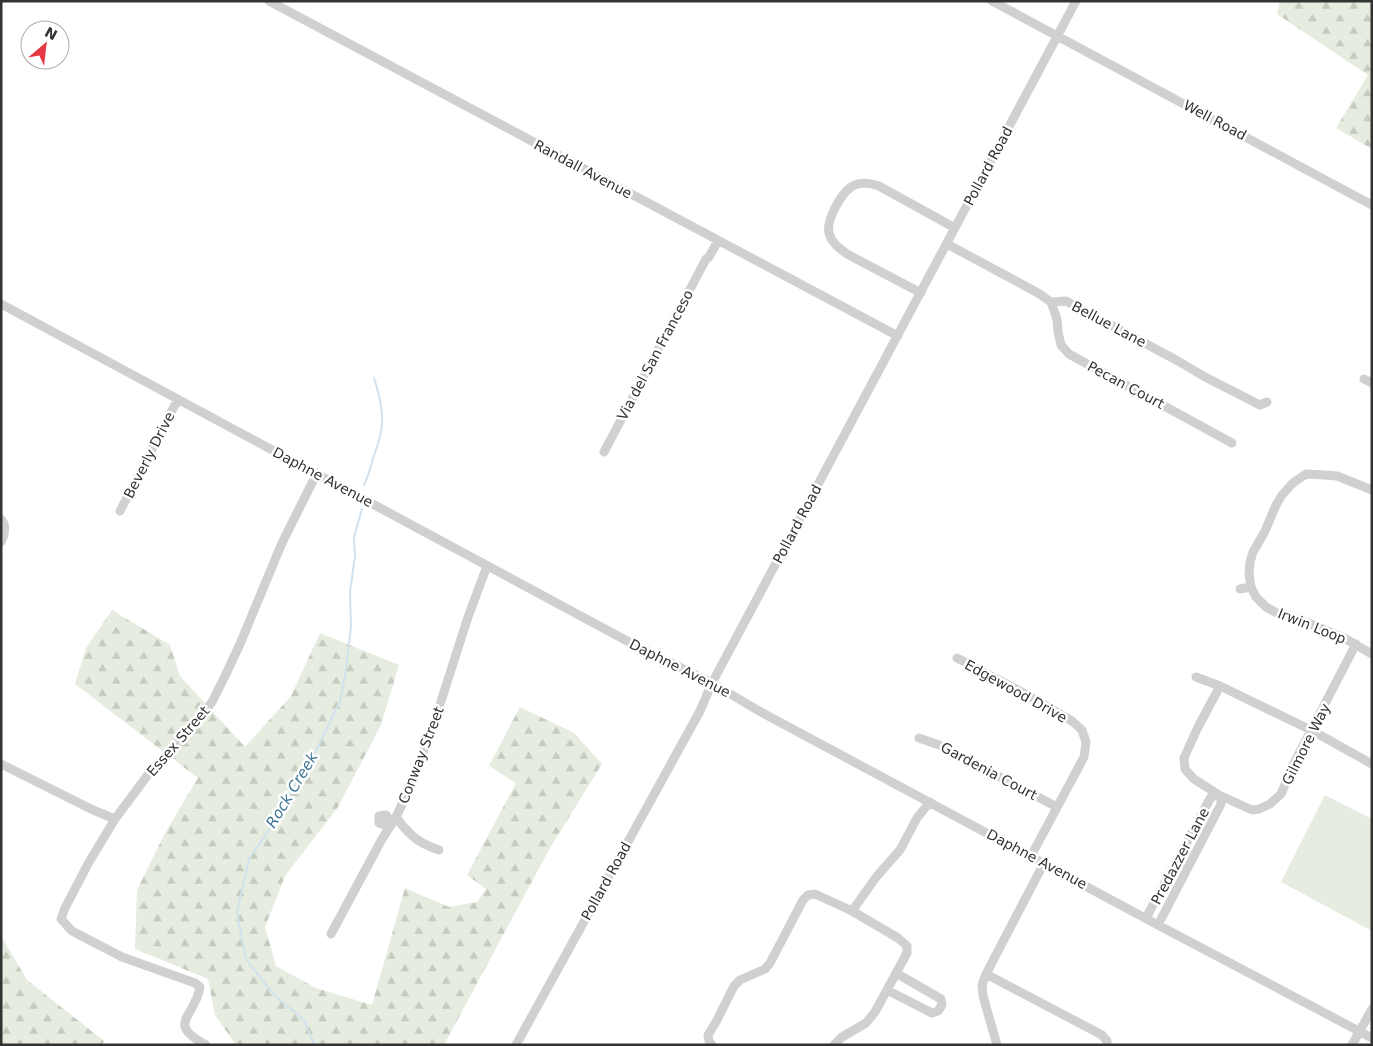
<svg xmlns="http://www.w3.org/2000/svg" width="1373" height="1046" viewBox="0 0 1373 1046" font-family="'DejaVu Sans',sans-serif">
<defs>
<pattern id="forest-firs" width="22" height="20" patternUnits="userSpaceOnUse" patternTransform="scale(1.25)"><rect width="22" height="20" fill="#e6ecdf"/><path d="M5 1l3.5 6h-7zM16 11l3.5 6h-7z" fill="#c6cbc0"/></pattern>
</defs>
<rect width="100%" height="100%" fill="#fff"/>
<path fill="#e6ecdf" d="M1325,795l47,24v112l-91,-49z"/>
<path fill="url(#forest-firs)" d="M1280,1h92v148l-36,-21 32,-53 -91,-61z
M112,610l58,35 10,31 65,71 46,-51 29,-63 79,32 -18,60 -43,82 -53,69 -20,51 11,39 40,22 56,17 33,-117 44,19 28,-5 9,-13 -19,-14 49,-92 -27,-17 31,-59 54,26 28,31 -52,84 -106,197h-50l-3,-2 -2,2h-153l-21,-30 -7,-36 -73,-30 2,-59 28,-57 33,-55 -123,-94 11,-36z
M1,936l26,44 77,61 -2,4h-101z"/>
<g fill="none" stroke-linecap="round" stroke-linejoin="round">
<path stroke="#cfe2ee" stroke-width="2" d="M364,485c4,-8 6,-16 9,-26 2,-7 5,-15 7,-22 5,-20 0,-40 -6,-59
M314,1045l-10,-25 -30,-25 -28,-36 -9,-46 12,-54 26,-38 17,-31 21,-33 27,-56 5,-25 6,-49 -1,-35 5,-36 -1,-19 8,-28"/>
<path stroke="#d0d0d0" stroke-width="9" d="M269,1l629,335
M992,1l380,204
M947,244l91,49 13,9 15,-1 112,60 27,16 55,28 7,-3
M921,293l-74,-39c-8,-6 -16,-12 -18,-21 -3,-13 12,-39 22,-46 8,-5 19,-4 28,-1l76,42
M1051,302l6,17 1,13 3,13 8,9 163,89
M1,304l628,338 83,41 47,28 399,214 214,113
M1364,379l8,4
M604,452l102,-193 3,-2 9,-16
M1372,490l-35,-14 -13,-1 -18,-1 -13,9 -11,12 -6,10 -11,26 -12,21 -3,10 -1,12 2,13 5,10 10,10 11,6 31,10 36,15 28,16
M120,511l58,-112
M1,519c6,7 4,15 0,23
M1240,589l11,-2
M957,658l61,32 54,31 10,9 4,12 -2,15 -53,99
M1196,677l24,9 91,44 61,34
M1220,686l-22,41 -14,31 1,11 9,10 25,16 33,15 7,-1 11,-5 11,-10 13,-31 62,-119
M919,738l20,7 118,62
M1,764l92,46 22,9
M386,815l6,9 -7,1 -6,-2v-7z
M396,817c13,18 22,26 43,33
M852,911l25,-35 23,-26 17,-32 13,-16
M1146,918l65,-121 8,-2 2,4v5l-63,121
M331,934l51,-95 14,-22 15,-32 24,-65 33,-103 19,-51
M986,974l116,61 5,6v4
M887,990l45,23 6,-2 4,-6 -1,-6 -45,-26
M206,1045c-41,-22 -11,-27 -6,-58l-5,-4 -73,-26 -50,-26 -11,-12 4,-11 24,-46 26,-43 35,-47 44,-47 18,-23 13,-26 15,-32 42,-101 35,-70
M516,1045l184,-334 12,-28 364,-682
M712,1045l-3,-4 -1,-6 8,-13 18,-36 6,-6 25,-11 5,-6 33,-63 5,-5 7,-1 37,17 46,27 9,8v7l-32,59 -9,11 -24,14 -8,8
M997,1045l-14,-49 -1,-11 4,-11 58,-111
M1352,1045l20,-36"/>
</g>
<g text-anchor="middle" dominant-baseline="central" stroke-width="5" stroke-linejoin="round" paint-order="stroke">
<g font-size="14" fill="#333" stroke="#fff">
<text transform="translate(1215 120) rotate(28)">Well Road</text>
<text transform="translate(988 166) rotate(-62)">Pollard Road</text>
<text transform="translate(583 169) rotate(28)">Randall Avenue</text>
<text transform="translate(1109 324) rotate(28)">Bellue Lane</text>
<text transform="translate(655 355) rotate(-62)">Via del San Franceso</text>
<text transform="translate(1126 385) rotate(28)">Pecan Court</text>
<text transform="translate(149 455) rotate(-63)">Beverly Drive</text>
<text transform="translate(323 477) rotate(28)">Daphne Avenue</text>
<text transform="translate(797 524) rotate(-62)">Pollard Road</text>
<text transform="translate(1312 626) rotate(22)">Irwin Loop</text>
<text transform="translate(680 668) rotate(27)">Daphne Avenue</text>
<text transform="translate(1016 691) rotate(29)">Edgewood Drive</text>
<text transform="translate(178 741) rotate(-49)">Essex Street</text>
<text transform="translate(1306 744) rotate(-63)">Gilmore Way</text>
<text transform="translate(421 755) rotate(-69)">Conway Street</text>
<text transform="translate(989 771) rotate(28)">Gardenia Court</text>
<text transform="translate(1180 856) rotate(-62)">Predazzer Lane</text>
<text transform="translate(1037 859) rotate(28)">Daphne Avenue</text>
<text transform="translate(606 881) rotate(-61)">Pollard Road</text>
</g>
<g font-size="15" font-style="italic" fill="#3f7597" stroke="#fff">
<text transform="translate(292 790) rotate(-59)">Rock Creek</text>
</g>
</g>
<rect width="1373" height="1046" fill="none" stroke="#333333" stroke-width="5"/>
<g transform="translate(45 45) rotate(28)"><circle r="24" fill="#ffffff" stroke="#adadad"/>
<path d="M0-4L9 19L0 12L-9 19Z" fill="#e63946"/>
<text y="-8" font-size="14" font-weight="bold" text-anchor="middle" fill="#333333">N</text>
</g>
</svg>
